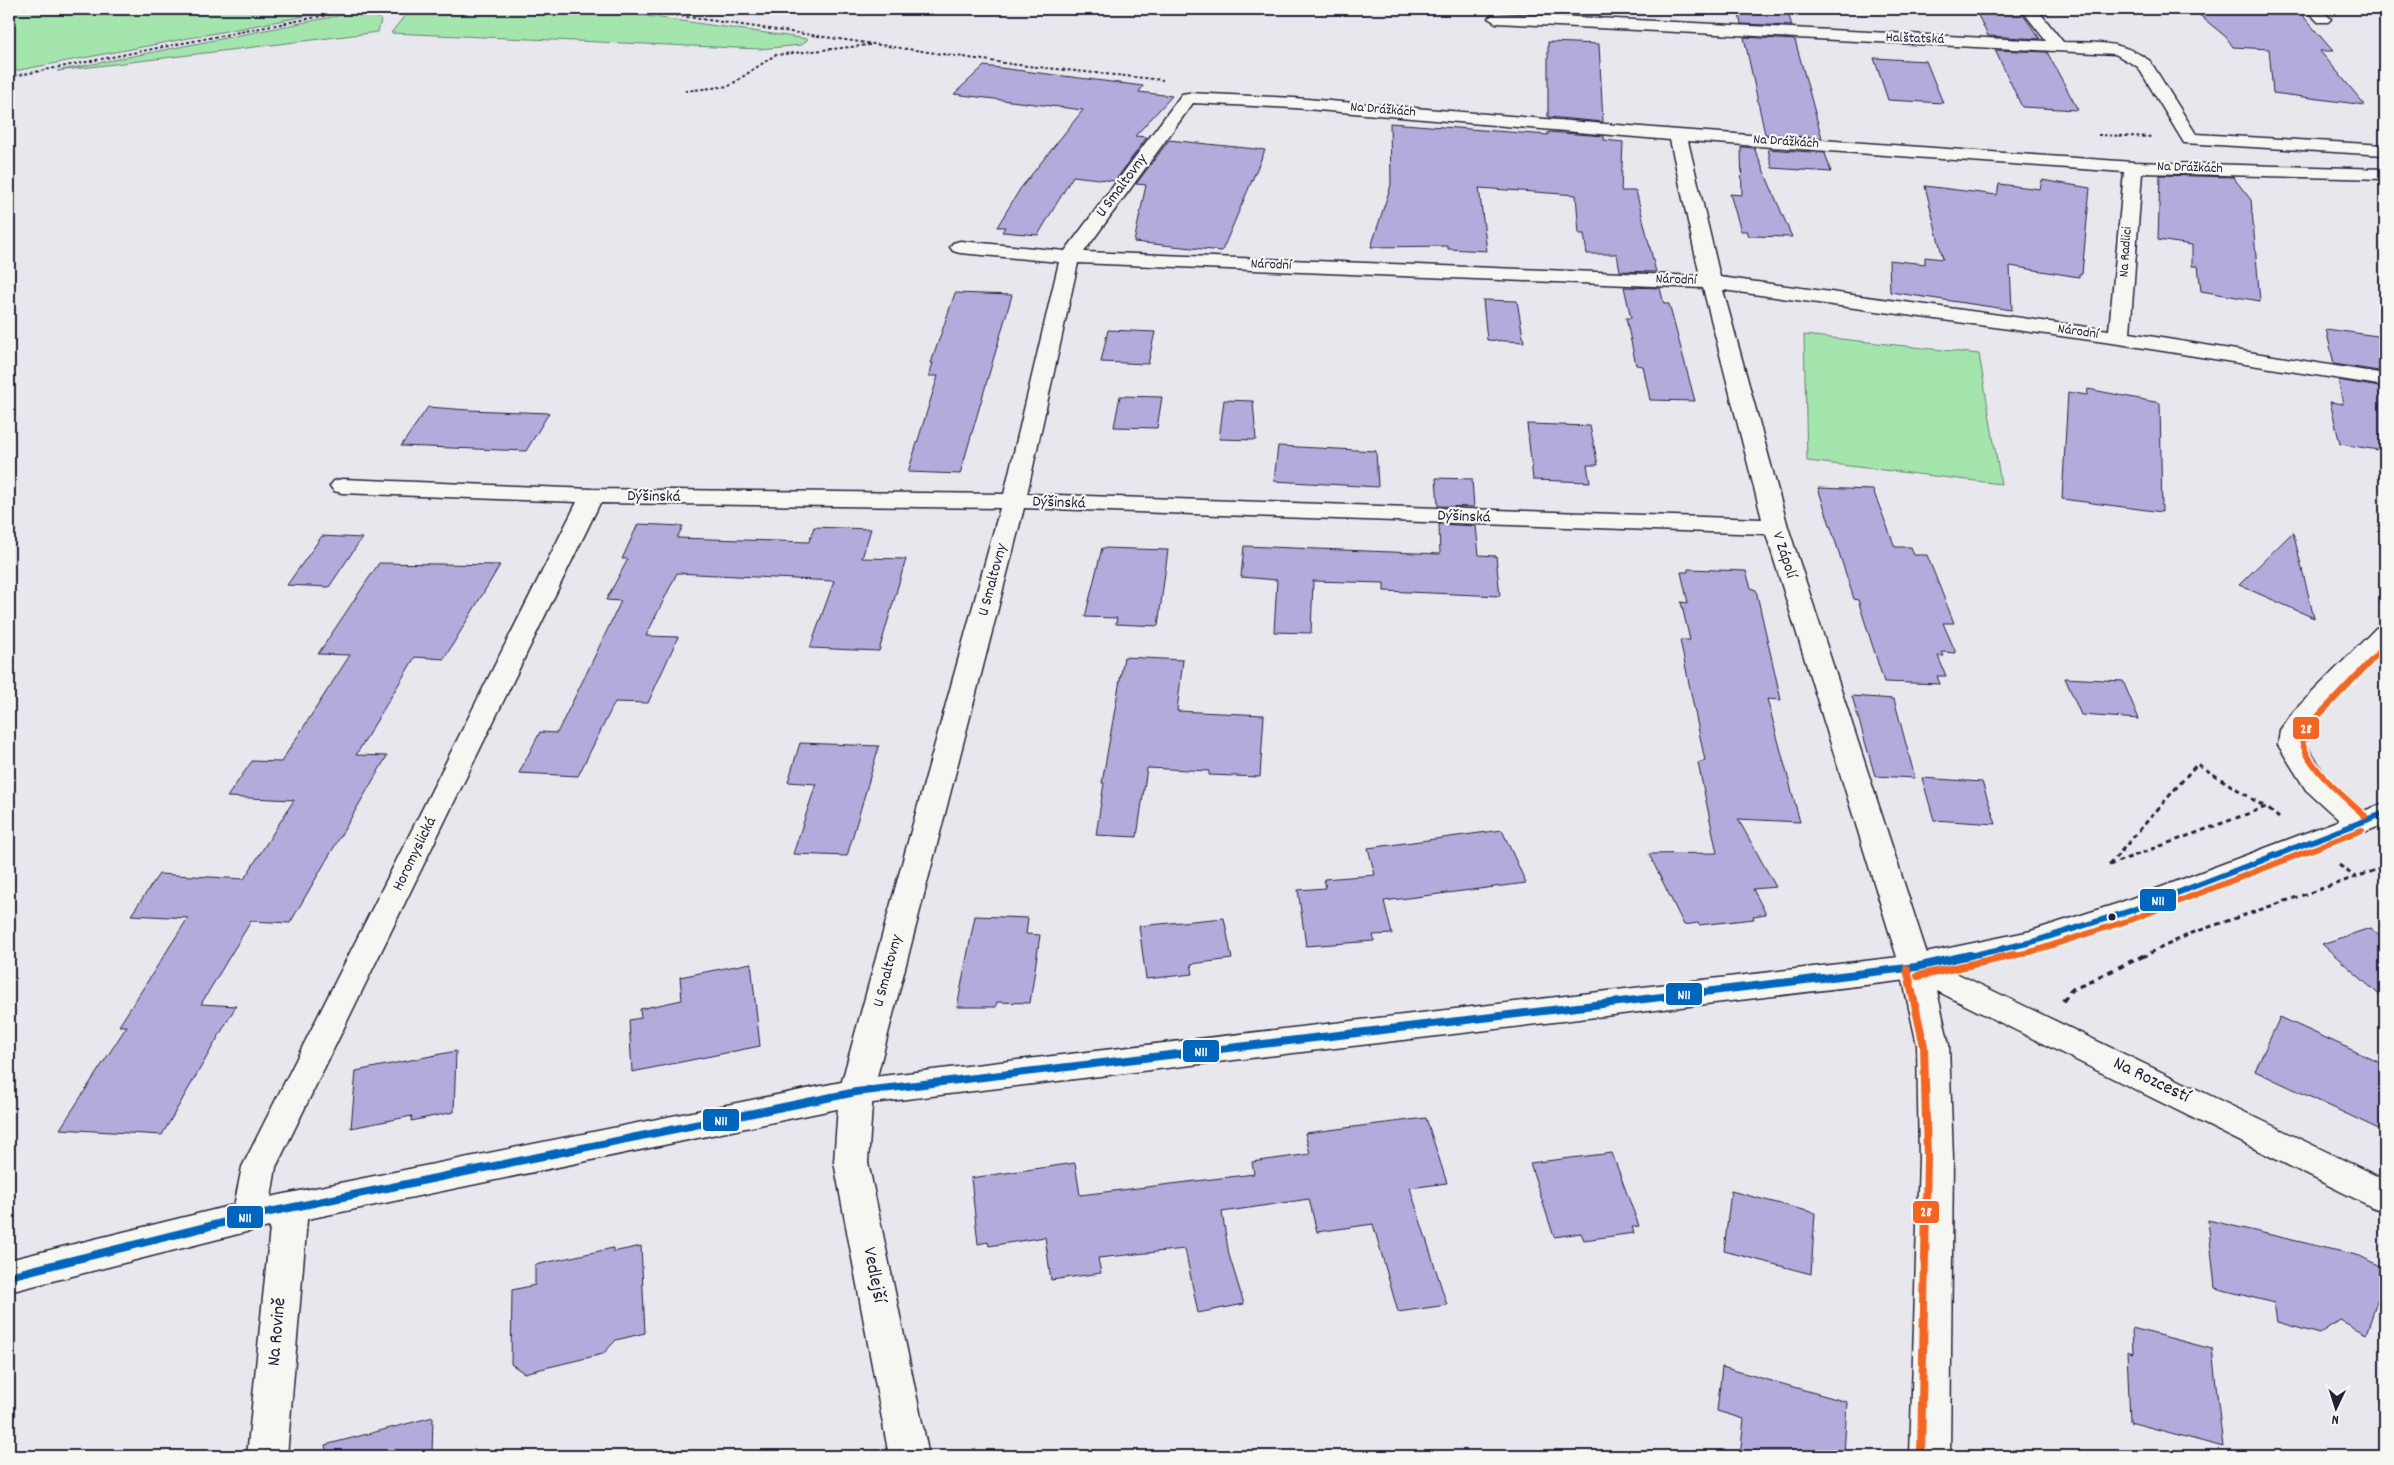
<svg xmlns="http://www.w3.org/2000/svg" width="2394" height="1465" viewBox="0 0 2394 1465" font-family="Dekko,sans-serif">
<rect width="100%" height="100%" fill="#e9e7ee"/>
<filter id="ink" filterUnits="userSpaceOnUse"><feTurbulence type="fractalNoise" baseFrequency=".02" numOctaves="2"/><feDisplacementMap in="SourceGraphic" scale="10" xChannelSelector="R" yChannelSelector="G"/><feConvolveMatrix kernelMatrix="1 2 1 2 8 2 1 2 1" color-interpolation-filters="sRGB"/></filter>
<g filter="url(#ink)">
<path fill="#a4e4ad" stroke="#638374" d="M9,9h334l-334,63z
M415,9h168l29,2 196,28 -6,6 -42,4 -369,-16 15,-19z
M362,11l11,2 8,7 -3,12 -321,39z
M1804,335l175,19 22,130 -194,-23z"/>
<path fill="#b3abdc" stroke="#22223b" d="M1738,9h49l5,17 -51,-2z
M1975,9h44l21,30 -52,-3z
M2192,9h105l36,42h-13l45,54 -92,-12 -4,-44 -36,-2 -7,-10z
M1744,37l51,3 27,98 -57,-4z
M1548,42l51,2 4,78 -55,-5z
M1995,50l52,2 31,58 -56,-3z
M1874,58l52,3 17,42 -55,-3z
M984,66l159,20 -4,6 33,4 -37,40 12,1 -32,44 -42,-5 -35,59 -36,-3 3,-5h-8l23,-38 63,-79 -129,-16z
M1390,123l158,12v-3l56,4v4l19,2 -2,49h15l20,81 -36,-1 -3,-17h-30l-3,-20h-5l-3,-39 -97,-7 8,63 -39,-2v-3l-77,1 20,-62z
M1169,140l96,10 -43,101 -88,-9 12,-57 -10,-1z
M1741,147l13,1 38,89 -43,-1 -2,-5h-6l-11,-37 12,1z
M1768,149l57,4 6,19 -59,-4z
M2160,175l73,2 18,23 9,101 -59,-10 -3,-25h-6v-21l-34,-5z
M2042,180l48,8 -8,86h-3v3l-69,-11 2,44 -122,-18 -1,-32 36,4v-7l18,2 -18,-73 72,9 2,-11 41,5z
M1624,287l36,1 4,16h5l26,97 -45,-1 -7,-34 -7,-1 -10,-47h5z
M955,293l57,2 -52,179 -52,-2 30,-96h-9l4,-13h-2z
M1483,300l34,1 7,41 -37,-2z
M2326,329l59,8v35l-51,-8z
M1108,330l47,2 -7,32 -47,-2z
M2338,380l47,8v63l-45,-7 -10,-42 13,2z
M2088,389l72,14 2,109 -100,-13 6,-107 19,3z
M1120,396l42,1 -5,31 -43,-1z
M1224,400l29,1 3,39 -37,-1z
M428,407l40,3 81,3 -23,38 -125,-5z
M1527,424l63,2 8,39h-11l3,17 -57,-2z
M1278,446l98,5 2,36 -104,-6z
M1436,478l36,1 2,28 -36,-1z
M1818,488l55,2 22,57h16l3,8h13l27,68h-11l13,30 -14,-1 2,4h-6l8,20h-9l3,8 -56,-2 -26,-82 -4,-1z
M638,524l45,2 -6,12 132,4 5,-15 57,2 -9,29 44,1 -27,92 -69,-3 24,-67 -157,-8 -31,63 32,1 -30,66 -33,-1 -37,74 -59,-3 21,-41 17,1 33,-67 31,-65 -15,-1 22,-41h-6z
M1439,524l37,2 3,29 17,1 4,40 -116,-5v-8l-71,-2 -2,52 -37,-1 3,-52 -36,-3 3,-31 196,8z
M2293,532l21,86 -75,-33z
M322,536l40,2 -33,49 -42,-2z
M1102,548l66,2 -10,76 -42,-2 1,-6 -32,-1z
M379,563l121,2 -56,94 -29,-2 -59,98 31,1 -97,167 -39,-2 -50,83 35,2 -74,129 -102,-6 67,-103h-8l69,-108 -57,-3 28,-41 85,5 50,-79 -67,-3 25,-36 29,1 69,-107 -32,-1z
M1688,569l58,2 5,17 5,2 25,110 -14,-1 33,123 -62,-3 38,68 -23,2 13,25 -13,2 1,3 -55,6 -1,-2 -14,2 -35,-71 68,-1 -19,-90 7,-2 -25,-121h10l-9,-38 7,1 -7,-31h7z
M1124,657l59,3 -6,51 87,4 -4,62 -51,-2v-4l-62,-3 -10,69 -41,-2 8,-52h-2z
M2065,678l58,3 16,38 -58,-4z
M1852,696l42,3 21,79 -40,-2z
M800,743l79,3 -32,110 -54,-2 23,-70 -28,-2z
M1922,778l60,4 14,42 -62,-4z
M1502,830l24,53 -142,18 8,33 -19,1 1,6 -68,5 -8,-56 28,-2 -2,-9 51,-4 -7,-27z
M975,916l53,2 -2,16 14,1 -10,68 -33,-1 -1,5h-39z
M1224,918l8,41 -41,5 2,10 -47,5 -7,-53z
M2370,928l15,13v59l-63,-56z
M751,963l9,83 -128,26 -3,-52 12,-2 -1,-9 42,-9 -2,-23z
M2280,1017l105,48v67l-130,-61z
M456,1051l-2,61 -43,9 1,-5 -61,12 5,-57z
M1426,1118l21,65 -37,5 37,117 -49,7 -25,-88 -56,8 -8,-33 -87,13 7,43 15,49 -46,9 -13,-64 -87,9 3,15 -50,7 -6,-43 -56,9 -1,-4 -10,2 -7,-66 104,-15 5,32 174,-21 -2,-12 58,-8 -5,-21z
M1612,1153l27,73 -7,1 2,6 -50,7 -3,-7 -27,4 -24,-74z
M1731,1191l84,22 -4,61 -87,-23z
M2208,1220l152,36 25,13v9l-19,56 -26,-14 -20,14 -43,-12 -3,-19 -59,-15z
M641,1246l4,87 -29,7 -13,14 -79,19 -13,-9 1,-74 23,-5v-20l78,-17v4z
M2132,1328l80,21 11,98 -93,-25 -3,-71 6,2z
M1722,1367l125,35 -3,54h-104l4,-37 -27,-8z
M433,1417l-1,39h-105l-2,-11z"/>
<g fill="none" stroke-linecap="round" stroke-linejoin="round">
<defs>
<path id="minor" d="M2021,9h16l26,33c35,1 58,-2 87,19l46,73 189,11v10l-201,-12 -46,-76 -23,-13 -619,-31 -8,-5 8,-5 550,28z
M2306,9h15l10,10 -3,3h-10z
M1188,93l106,5 384,32 455,32 252,7v10l-243,-6 -12,160 255,41v12l-266,-42 -396,-54 65,237 141,433 456,220v31l-13,-4 -435,-216 12,54 4,113 -3,298h-40l9,-298 -2,-113 -17,-78 -134,-433 -742,-26 -151,584 -5,70 61,294h-40l-55,-294 5,-70 161,-584 -400,-5 -324,664 -8,49 -5,11 -13,4 -13,-4 -5,-11 10,-49 335,-665 -235,-9 -8,-2 -4,-5 4,-5 8,-2 250,10 412,5 55,-232 -99,-9 -7,-2 -3,-4 3,-4 7,-2 105,10 117,-157zM1193,103l101,5 376,32 30,136 -616,-24zM1688,141l436,31 -15,158 -389,-53zM1078,263l625,25 59,231 -735,-25z
M2385,626v23l-77,82 -2,14 20,31 43,39 5,7 -5,7 -10,3 -10,-3 -43,-39 -28,-45 2,-15 14,-19 82,-83z
M290,1193l13,4 5,11 -21,248h-40l25,-248 5,-11z"/>
<path id="major" d="M2385,803v21l-244,95 -109,35 -116,25 -1060,126 -606,126 -241,61v-32l241,-59 606,-122 1060,-124 115,-24 88,-28z"/>
</defs>
<use href="#minor" stroke="#22223b" stroke-width="3"/>
<use href="#major" stroke="#22223b" stroke-width="3"/>
<path stroke="#22223b" stroke-width="2" stroke-dasharray="3 2.5" stroke-linecap="butt" d="M621,9l12,1
M632,9l386,56 145,15
M9,77l349,-68
M685,91l44,-5 46,-31 95,-10
M2098,135l56,2"/>
<path stroke="#22223b" stroke-width="3" stroke-dasharray="5 4" stroke-linecap="butt" d="M2109,865l157,-58 13,11
M2109,865l88,-101 68,43
M2339,865l16,12
M2142,957l50,-24 193,-66"/>
<path stroke="#22223b" stroke-width="4" stroke-dasharray="6 5" stroke-linecap="butt" d="M2063,1001l8,-11 74,-35"/>
<use href="#minor" fill="#f6f6f2" fill-rule="evenodd"/>
<use href="#major" fill="#f6f6f2" fill-rule="evenodd"/>
<defs>
<path id="bus-1-far1" d="M1965,957l67,-15 98,-31 255,-98"/>
<path id="bus-1" d="M9,1276l241,-60 606,-124 1060,-125 54,-12"/>
<path id="bus-2-far1" d="M2365,816c-20,-19 -66,-54 -63,-83l83,-87
M2008,957l26,-6 99,-32 229,-89"/>
<path id="bus-2" d="M1907,969l17,77 3,112 -6,298
M1918,976l96,-21"/>
</defs>
<use href="#bus-1-far1" stroke="#f6f6f2" stroke-width="10"/>
<use href="#bus-1" stroke="#f6f6f2" stroke-width="12"/>
<use href="#bus-2-far1" stroke="#f6f6f2" stroke-width="10"/>
<use href="#bus-2" stroke="#f6f6f2" stroke-width="12"/>
<use href="#bus-1-far1" stroke="#0065bd" stroke-width="6"/>
<use href="#bus-1" stroke="#0065bd" stroke-width="8"/>
<use href="#bus-2-far1" stroke="#f26522" stroke-width="6"/>
<use href="#bus-2" stroke="#f26522" stroke-width="8"/>
</g>
</g>
<circle fill="#22223b" stroke="#f6f6f2" stroke-width="2" cx="2112" cy="917" r="4.5"/>
<g text-anchor="middle" dominant-baseline="central" stroke-width="4.5" stroke-linejoin="round" paint-order="stroke">
<g font-size="14" fill="#22223b" stroke="#f6f6f2">
<text transform="translate(1915 39) rotate(2)">Halštatská</text>
<text transform="translate(1383 110) rotate(5)">Na Drážkách</text>
<text transform="translate(1786 142) rotate(4)">Na Drážkách</text>
<text transform="translate(2190 168) rotate(2)">Na Drážkách</text>
<text transform="translate(2126 252) rotate(-86)">Na Radlici</text>
<text transform="translate(1271 265) rotate(2)">Národní</text>
<text transform="translate(1676 280) rotate(2)">Národní</text>
<text transform="translate(2078 332) rotate(8)">Národní</text>
</g>
<g font-size="16" fill="#22223b" stroke="#f6f6f2">
<text transform="translate(1122 186) rotate(-53)">U Smaltovny</text>
<text transform="translate(654 497) rotate(1)">Dýšinská</text>
<text transform="translate(1059 503) rotate(2)">Dýšinská</text>
<text transform="translate(1464 517) rotate(2)">Dýšinská</text>
<text transform="translate(1784 555) rotate(72)">V Zápolí</text>
<text transform="translate(993 580) rotate(-75)">U Smaltovny</text>
<text transform="translate(415 854) rotate(-64)">Horomyslická</text>
<text transform="translate(888 971) rotate(-75)">U Smaltovny</text>
</g>
<g font-size="19" fill="#22223b" stroke="#f6f6f2">
<text transform="translate(2151 1081) rotate(26)">Na Rozcestí</text>
<text transform="translate(873 1275) rotate(79)">Vedlejší</text>
<text transform="translate(278 1332) rotate(-85)">Na Rovině</text>
</g>
</g>
<g stroke="#f6f6f2" stroke-width="2">
<rect x="2292" y="716" width="28" height="24" rx="5" fill="#f26522"/>
<rect x="2139" y="888" width="38" height="24" rx="5" fill="#0065bd"/>
<rect x="1665" y="982" width="38" height="24" rx="5" fill="#0065bd"/>
<rect x="1182" y="1039" width="38" height="24" rx="5" fill="#0065bd"/>
<rect x="702" y="1108" width="38" height="24" rx="5" fill="#0065bd"/>
<rect x="1912" y="1200" width="28" height="24" rx="5" fill="#f26522"/>
<rect x="226" y="1205" width="38" height="24" rx="5" fill="#0065bd"/>
</g>
<g font-size="14" text-anchor="middle" font-weight="bold" fill="#fff">
<text x="2306" y="733">28</text>
<text x="2158" y="905">N11</text>
<text x="1684" y="999">N11</text>
<text x="1201" y="1056">N11</text>
<text x="721" y="1125">N11</text>
<text x="1926" y="1216">28</text>
<text x="245" y="1222">N11</text>
</g>
<rect width="2394" height="1465" fill="none" stroke="#f6f6f2" stroke-width="30"/>
<rect x="15" y="15" width="2364" height="1435" fill="none" stroke="#22223b" stroke-width="2" filter="url(#ink)"/>
<g transform="translate(2336 1408) rotate(184)" stroke="#f6f6f2" stroke-width="4" paint-order="stroke">
<path d="M0-4L9 19L0 12L-9 19Z" fill="#22223b"/>
<text y="-8" font-size="14" font-weight="bold" text-anchor="middle" fill="#22223b">N</text>
</g>
</svg>
